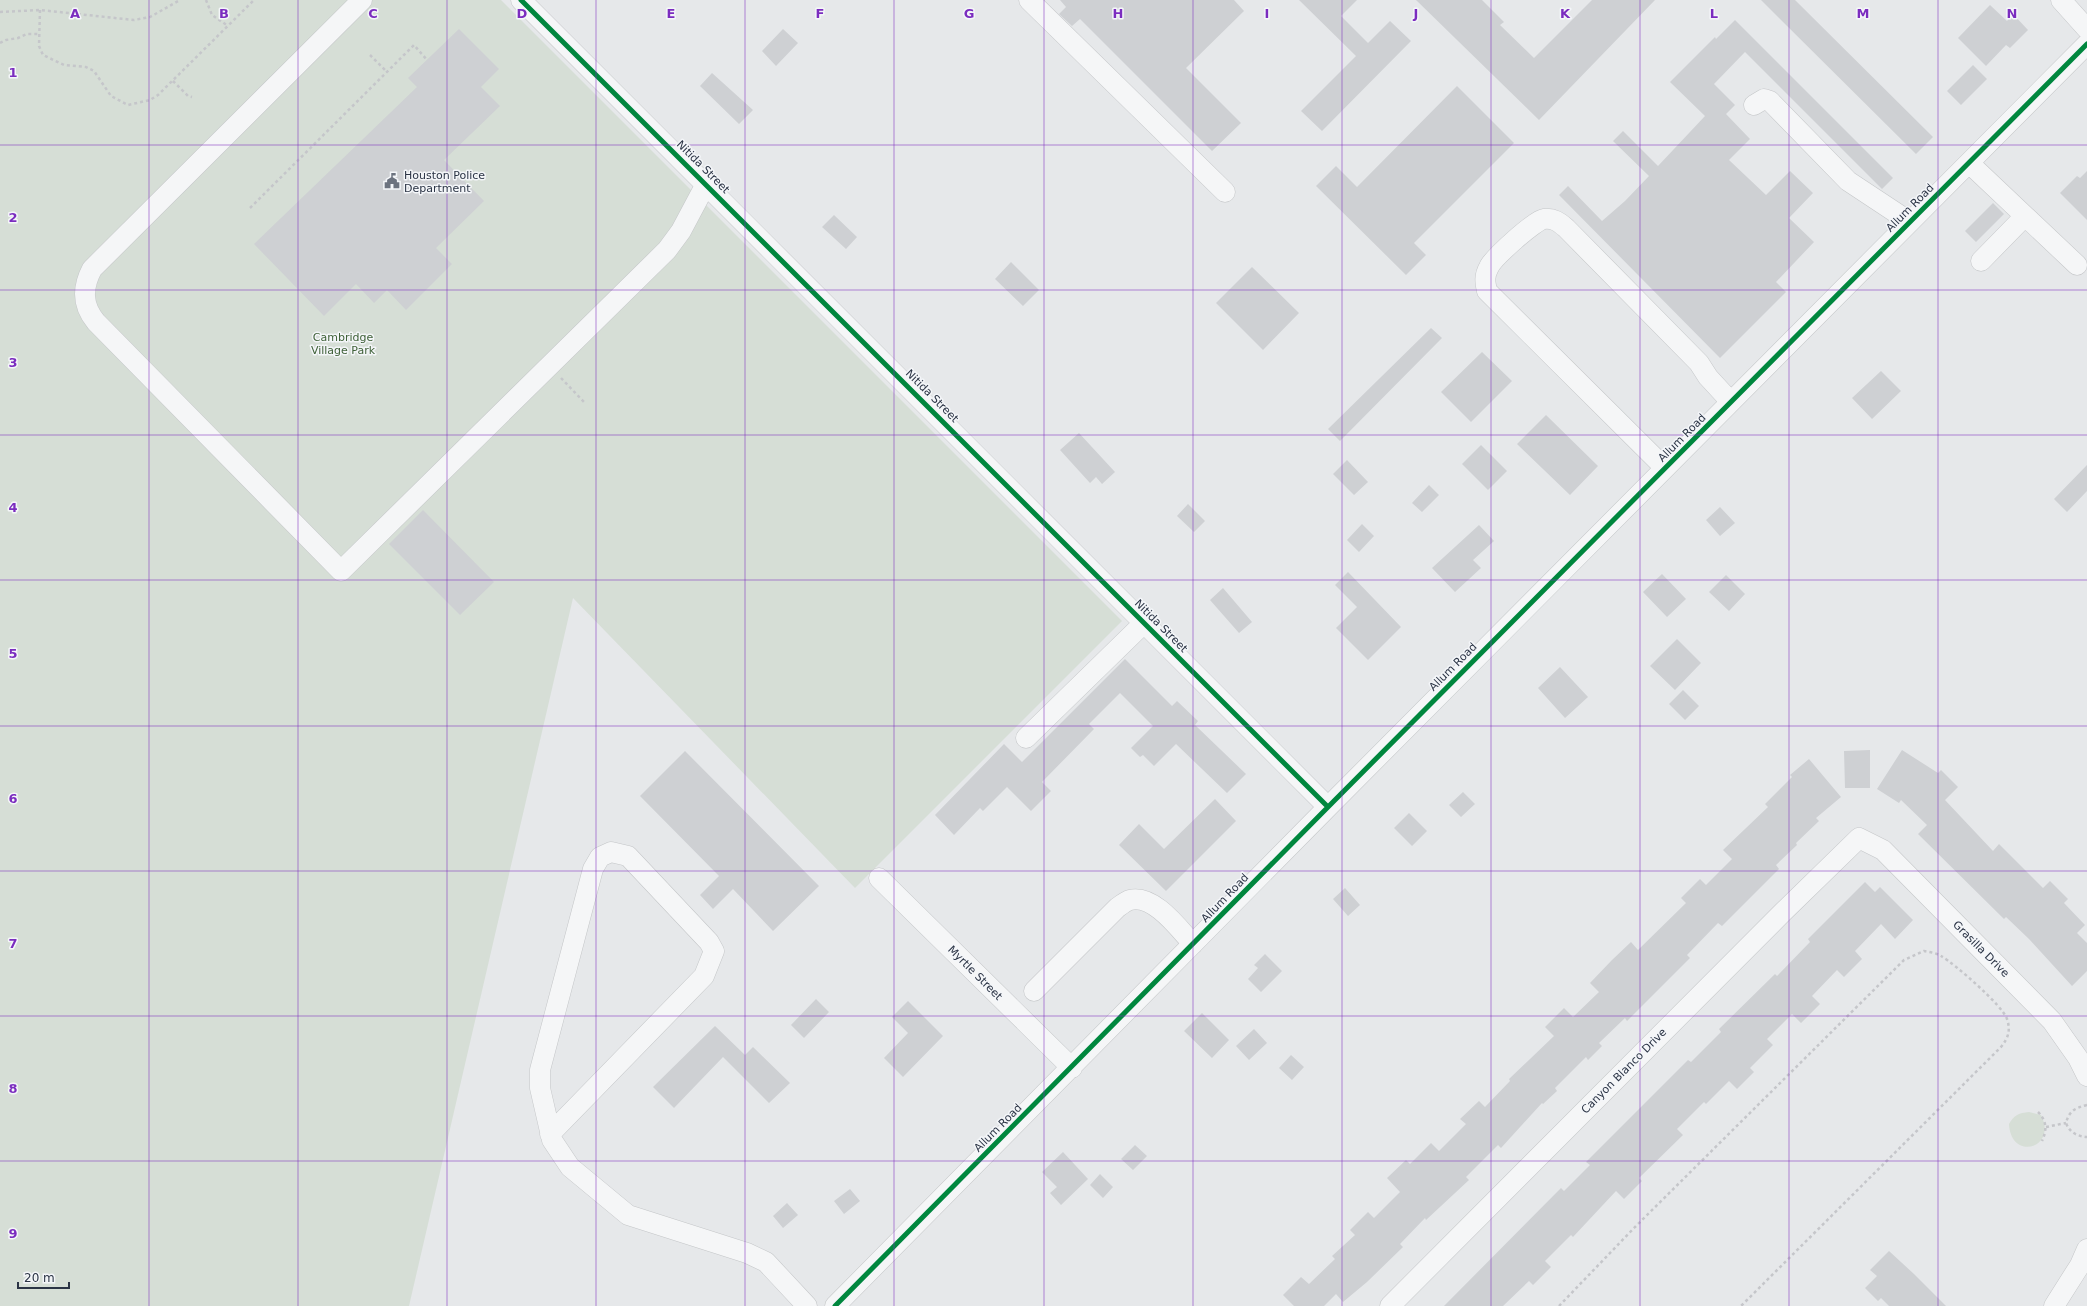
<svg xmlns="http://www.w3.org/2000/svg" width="2087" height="1306" viewBox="0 0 2087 1306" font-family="'DejaVu Sans',sans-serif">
<rect width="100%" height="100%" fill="#e6e8ea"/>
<path fill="#d6ded6" d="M0,0h501l621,621 -267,267 -282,-290 -164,708h-409z
M2029,1112l12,3c17,33 -30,47 -32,9 5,-9 10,-11 20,-12z"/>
<path fill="#ced0d3" d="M1060,0h174l10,11 -58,57 55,55 -29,28 -132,-132 -8,7 -13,-12 7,-7z
M1299,0h58l-16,16 27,27 22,-22 21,20 -89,90 -21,-20 55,-55z
M1416,0h66l22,22 -4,3 34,33 58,-58h63l-116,120z
M1761,0h34l138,137 -17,17z
M1990,5l17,16 6,-7 15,16 -18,18 -4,-3 -20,21 -28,-28z
M1735,20l158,158 -11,11 -137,-137 -31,32 21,21 -9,9 24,25 -21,21 37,35 24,-24 23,22 -24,25 25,24 -38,40 10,10 -66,66 -161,-163 9,-9 34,35 23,-20 24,-25 -36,-35 10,-10 35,35 47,-50 -35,-34 45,-45 1,2z
M459,29l40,40 -18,18 19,19 -56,54 40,41 -48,47 16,16 -46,46 -19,-20 -13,13 -18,-19 -32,32 -70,-72 163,-157 -9,-9z
M783,29l15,14 -22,23 -14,-15z
M1973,65l14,14 -26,26 -14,-14z
M712,73l41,37 -14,14 -39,-38z
M1457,86l57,57 -100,100 12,12 -20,20 -90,-89 20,-20 21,21z
M2087,171v49l-27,-27 17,-17 3,2z
M1993,203l11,11 -28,28 -11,-11z
M834,215l23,22 -11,12 -24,-22z
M1011,262l28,28 -16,16 -28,-27z
M1252,267l47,46 -36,37 -47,-47z
M1431,328l11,10 -102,103 -12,-12z
M1482,352l30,29 -41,41 -30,-30z
M1881,371l20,20 -29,28 -20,-21z
M1546,415l52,51 -28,29 -53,-51z
M1079,433l36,39 -13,12 -6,-7 -6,6 -30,-33z
M1481,445l26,26 -19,19 -26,-26z
M1347,460l21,22 -14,13 -21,-21z
M2087,465v26l-20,21 -13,-13z
M1429,485l10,10 -17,17 -10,-9z
M1188,504l17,17 -11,11 -17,-16z
M1720,507l15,16 -15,13 -14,-16z
M423,510l71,72 -34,33 -71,-71z
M1362,524l12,12 -15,16 -12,-12z
M1479,525l15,16 -21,19 8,8 -26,24 -23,-24z
M1348,572l53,55 -33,33 -32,-32 21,-21 -22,-22z
M1662,574l24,25 -19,18 -24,-25z
M1726,575l19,19 -16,17 -20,-19z
M1223,588l29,34 -13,11 -29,-33z
M1677,639l24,24 -26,27 -25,-24z
M1125,659l47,47 5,-5 21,20 -3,4 51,49 -19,19 -51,-49 -22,22 -11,-11 -3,2 -9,-9 22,-22 -33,-33 -31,31 5,5 -52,53 9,9 -20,20 -24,-24 -24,24 -3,-3 -26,27 -19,-20 69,-71 18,18z
M1560,667l28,30 -23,21 -27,-30z
M1683,690l16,16 -14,14 -16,-16z
M1870,750v38h-25l-1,-37z
M1902,750l36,23 3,-3 17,17 -13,13 48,51 6,-7 44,44 7,-7 18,18 -4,4 21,22 -8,8 10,10v28l-15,15 -43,-47 -23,-22 -2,2 -86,-85 9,-9 -26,-25 -2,3 -22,-14z
M685,751l134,135 -46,45 -40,-42 -20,20 -13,-14 19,-19 -79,-80z
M1809,759l32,38 -25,21 3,3 -23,22 1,2 -21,20 3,4 -57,57 -4,-3 -31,32 3,3 -63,63 -2,-3 -26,25 3,3 -14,14 -2,-3 -31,31 2,3 -14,13 -1,-1 -41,45 -3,-3 -32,32 3,3 -43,40 -1,-2 -25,26 3,3 -36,35 -24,20 -7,-8 -12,12h-30l-11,-11 18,-18 8,7 26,-25 -3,-3 23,-21 -5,-5 18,-18 6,6 26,-26 -13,-14 19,-18 4,4 21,-21 8,8 27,-27 -6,-5 19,-18 6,6 25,-26 -1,-2 45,-43 -9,-9 19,-19 9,9 26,-25 -9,-9 22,-23 19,-18 7,8 48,-47 -5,-5 19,-19 6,6 26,-26 -9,-9 45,-43 -3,-3 27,-27 -2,-2z
M1463,792l12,12 -14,13 -12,-12z
M1215,799l21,22 -70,70 -47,-46 20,-21 25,25z
M1409,813l18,18 -15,15 -18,-18z
M1865,882l10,10 5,-5 33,33 -18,19 -14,-15 -26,27 7,8 -18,18 -7,-7 -25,26 8,8 -19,19 -9,-9 -25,25 6,6 -23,23 4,4 -17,17 -8,-8 -23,23 -2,-2 -27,27 6,6 -44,43 3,3 -18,18 -8,-8 -43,46 -2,-2 -26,26 6,6 -18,18 -4,-4 -26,25h-59l117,-118 3,3 26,-26 -4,-3 102,-102 3,2 30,-30 -2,-3 56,-55 2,2 33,-34 -2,-3z
M1345,888l15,17 -12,11 -15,-17z
M1265,954l17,17 -21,21 -13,-13 10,-11 -4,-3z
M816,999l13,13 -25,26 -13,-13z
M908,1001l35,35 -40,41 -19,-19 24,-25 -16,-16z
M1202,1013l27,27 -17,18 -28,-27z
M715,1026l30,29 8,-8 37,36 -21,20 -46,-46 -49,51 -21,-21z
M1254,1029l13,14 -18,17 -13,-14z
M1291,1055l13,12 -12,13 -13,-12z
M1135,1145l12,11 -14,14 -12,-11z
M1063,1152l25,27 -27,26 -11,-12 7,-6 -15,-15z
M1100,1174l13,13 -10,11 -13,-13z
M850,1189l10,12 -16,13 -10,-13z
M787,1203l11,12 -15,13 -10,-12z
M1889,1251l25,23 32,32h-57l-8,-8 -3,3 -13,-13 12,-12 -7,-6z"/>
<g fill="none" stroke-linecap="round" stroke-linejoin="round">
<defs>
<path id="minor" d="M362,0l-270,269c-10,19 -10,36 4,53l245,249 326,-321 14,-19 25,-47
M521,0l807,807
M1029,0l196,192
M2061,0l26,29
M1754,105l10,-6 6,2 78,80 62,41
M1969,163l108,102
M1981,261l44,-45
M1665,468l-178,-177c-2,-9 -3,-15 2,-24 4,-9 46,-47 55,-48 10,-1 15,3 22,9l133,135 9,14 23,25
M1026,738l118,-115
M879,878l193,190
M1034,991l83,-83c4,-3 9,-7 13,-8 24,-6 49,29 63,44
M550,1134l154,-158 10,-25 -5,-9 -81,-86 -17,-4 -11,5 -7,12 -53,201v18l12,52 18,27 58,48 119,38 19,9 41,44
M835,1306l493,-499 759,-763
M1390,1306l393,-394 76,-74 24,12 169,171 26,37 9,18
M2054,1306l26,-41 7,-16"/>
</defs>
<use href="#minor" stroke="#c4c6c8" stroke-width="21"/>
<path stroke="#c5c6ca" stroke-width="2.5" stroke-dasharray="3 3" stroke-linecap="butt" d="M206,0l6,15 16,11
M40,10l-1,36 4,9 21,10 22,2 8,4 17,25 17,9 22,-5 8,-5 96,-95
M0,12l40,-2 94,10 16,-3 30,-17
M0,43l6,-3 12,-2 9,-4h12
M370,55l17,17
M173,81l15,15 4,1
M250,208l164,-163 13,15
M561,378l23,24
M2087,1105c-12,3 -18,6 -21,18 4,10 11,13 21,14
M2038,1112c9,9 9,18 4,29
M2046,1127l20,-4
M1559,1306l76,-79 269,-267 20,-9c6,1 12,2 17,5 14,8 62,50 66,63 4,12 1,19 -6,28l-260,259"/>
<use href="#minor" stroke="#f5f6f7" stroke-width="20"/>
<defs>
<path id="cycleway" d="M521,0l807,807
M835,1306l493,-499 759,-763"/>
</defs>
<use href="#cycleway" stroke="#f4f6f9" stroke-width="8"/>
<use href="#cycleway" stroke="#00873e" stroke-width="5"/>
</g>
<path fill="none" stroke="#7b2cbf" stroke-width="1" stroke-opacity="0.55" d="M149,0v1306M298,0v1306M447,0v1306M596,0v1306M745,0v1306M894,0v1306M1044,0v1306M1193,0v1306M1342,0v1306M1491,0v1306M1640,0v1306M1789,0v1306M1938,0v1306M0,145h2087M0,290h2087M0,435h2087M0,580h2087M0,726h2087M0,871h2087M0,1016h2087M0,1161h2087"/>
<defs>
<symbol id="civic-bare" viewBox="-9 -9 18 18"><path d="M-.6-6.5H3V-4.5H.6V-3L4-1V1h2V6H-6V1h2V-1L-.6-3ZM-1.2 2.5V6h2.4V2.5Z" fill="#6c737f" stroke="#f4f6f9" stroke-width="2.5" paint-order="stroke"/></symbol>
</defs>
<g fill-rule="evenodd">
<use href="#civic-bare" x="381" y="170" width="22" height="22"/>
</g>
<g text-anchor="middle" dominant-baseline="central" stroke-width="3" stroke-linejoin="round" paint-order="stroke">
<g font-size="11" fill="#2b3445" stroke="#f4f6f9">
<text transform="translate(703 167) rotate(45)">Nitida Street</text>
<text transform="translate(1910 208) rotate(-45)">Allum Road</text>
<text transform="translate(932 396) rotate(45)">Nitida Street</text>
<text transform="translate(1682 438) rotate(-45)">Allum Road</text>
<text transform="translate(1161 626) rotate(45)">Nitida Street</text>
<text transform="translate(1453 667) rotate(-45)">Allum Road</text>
<text transform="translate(1225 898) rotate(-46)">Allum Road</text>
<text transform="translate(1981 949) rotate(45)">Grasilla Drive</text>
<text transform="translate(975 973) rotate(45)">Myrtle Street</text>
<text transform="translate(1624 1071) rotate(-45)">Canyon Blanco Drive</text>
<text transform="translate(998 1128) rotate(-45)">Allum Road</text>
</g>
<g font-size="11" fill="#2b3445" stroke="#f4f6f9" text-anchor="start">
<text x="404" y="175">Houston Police<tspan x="404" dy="13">Department</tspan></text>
</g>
<g font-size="11" fill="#3f6138" stroke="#f4f6f9">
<text x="343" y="337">Cambridge<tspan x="343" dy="13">Village Park</tspan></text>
</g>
</g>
<g font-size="13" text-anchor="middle" font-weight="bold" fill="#7b2cbf" stroke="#f4f6f9" stroke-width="3" stroke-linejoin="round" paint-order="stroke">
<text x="75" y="18">A</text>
<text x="224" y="18">B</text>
<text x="373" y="18">C</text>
<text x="522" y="18">D</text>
<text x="671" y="18">E</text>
<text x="820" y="18">F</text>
<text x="969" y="18">G</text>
<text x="1118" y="18">H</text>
<text x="1267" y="18">I</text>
<text x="1416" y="18">J</text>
<text x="1565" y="18">K</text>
<text x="1714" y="18">L</text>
<text x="1863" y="18">M</text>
<text x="2012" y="18">N</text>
<text x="13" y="77">1</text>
<text x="13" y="222">2</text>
<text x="13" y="367">3</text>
<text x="13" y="512">4</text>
<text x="13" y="658">5</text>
<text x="13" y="803">6</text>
<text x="13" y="948">7</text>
<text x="13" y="1093">8</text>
<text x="13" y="1238">9</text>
</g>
<path d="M18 1282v6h51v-6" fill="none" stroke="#2b3445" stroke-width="2"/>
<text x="24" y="1282" font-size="12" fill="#2b3445" stroke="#f4f6f9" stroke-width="3" paint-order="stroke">20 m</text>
</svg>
